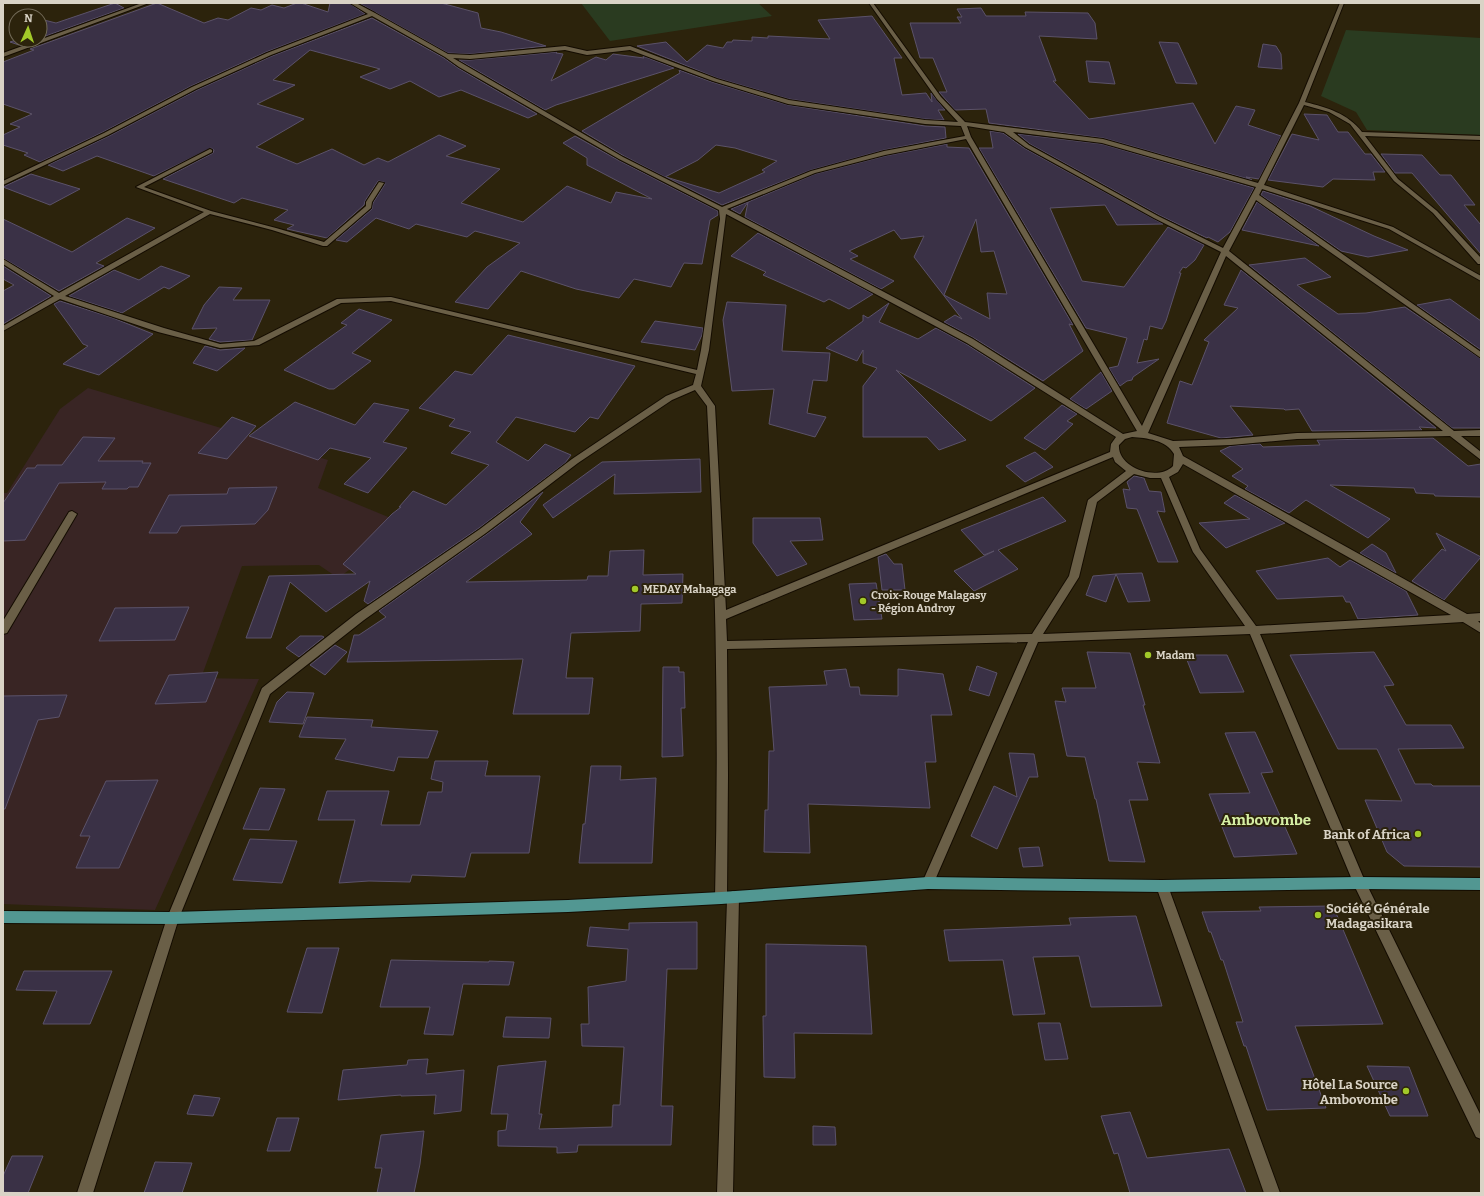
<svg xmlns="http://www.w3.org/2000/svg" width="1484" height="1196" viewBox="0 0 1484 1196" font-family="Bitter,serif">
<rect width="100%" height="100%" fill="#2c230c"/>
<path fill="#392524" d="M88,388l240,72 -10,28 92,38 -72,52 -19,-13 -77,1 -41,112 58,1 -104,231 -152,-6v-411h4l53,-84z"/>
<path fill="#2a3b20" d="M581,3h177l14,13 -162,25z
M1346,30l135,8v97l-114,-5 -11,-18 -35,-16z"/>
<path fill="#3a3146" stroke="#5b5269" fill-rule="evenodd" d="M115,3l9,5 -84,30v-19l16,4z
M157,3l47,20 14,-5 10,2 23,-12 10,2 11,-5 12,3 13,-5h4l27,9 2,-9h19l16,11 -99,38 -75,34 -88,46 -63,30 -16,-7 4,-2 -25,-8v-10l17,-8 -10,-3 22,-10 -29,-10v-42l31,-12 -4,-1z
M359,3h82l37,10 3,15 20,4 45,14 -76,8 -22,-1z
M981,8l5,8h40l-1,-4 63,1 7,10 2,16 -58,-3 17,45h-3l36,38 104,-16 22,41 21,-38 19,4 -7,15 33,11 -22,43 -13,-2 6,3 -149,-42 -114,-15 -3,-14 -31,1 -16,-18h8l-14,-34h-13l-10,-35h51l-4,-6h5l-5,-8z
M872,16l30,42h-8l8,37 24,-2 6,9 -1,-9 14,17h-7l6,10 -19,-1 -136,-20 -72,-21 -80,-32 29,-4 21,20 20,-17 16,3 4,-6h5l1,-2 19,1v-4l16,1v-2l62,3 -12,-19z
M372,18l72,40 14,10 79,46 -9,4 -67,-28 -22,7 -29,-16 -20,8 -30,-12 20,-8 -70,-19 -37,30 22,5 -38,19 47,15 -48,28 41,17 35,-15 32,16 14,-7 10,4 51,-27 27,11 -20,10 54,13 -39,34 62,19 44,-36 44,17 5,-11 36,7 -65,-34v-7l-24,-15 12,-7 43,24 100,51v4l-8,5 -8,44 -18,-1 -13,24 -37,-8 -15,19 -43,-9 -55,-18 -33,38 -33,-7 32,-35 33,-24 -45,-12 -8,6 -51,-13 -7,5 -33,-11 -29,24 -11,-2 36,-31 1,-6 12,-19 -1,-2 -6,-1 -13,20 -1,4 -37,33 -40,-9 7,-4 -20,-5 14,-10 -46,-12 -8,5 -71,-24 50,-26 1,-3 -3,-2 -57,28 -57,-20 -34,15 -15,-6 61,-29 88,-46 75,-34z
M16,40h19l-16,5 -9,-3z
M1159,42l19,1 19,41 -21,-1z
M1263,44l13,2 5,8 1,15 -24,-2z
M557,52l-1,1 7,1 -12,27 45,-24 10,3 7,-6 31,4 -1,-2 31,12 -118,37 -11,5 -86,-50h11z
M1086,61l23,1 6,22 -26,-2z
M679,70l33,12 76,23 137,21 20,1 1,11 -62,12 -73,20 -89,35 -56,-28 53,16 46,-21 -3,-2 15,-9 -42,-13 -19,-3 -18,15 -33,17 -41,-21 -42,-25 98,-58z
M1304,114l23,1 11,17h10l17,22h6l14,18h-12l2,8 -42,-1 -10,8 -55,-7 24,-46 27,6z
M990,131l13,2 21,15 139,76 -46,1 -12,-20 -55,3 32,73 42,6 44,-60 36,18 -9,15 -9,8 -3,-1 -4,6h2l-15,48 -4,8 -12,-3 -3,14 -3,-1 -7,24 22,-4 -26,18 -1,3 -5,1 -7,5 -11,-18 9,-2 9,-28 -41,-10 -107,-180h14z
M1018,134l84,10 152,44 -24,44 -12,10 -10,-5 -1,1 -48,-23 -129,-71z
M947,144v3l22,1 104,177 -4,-1 14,27 -40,30 -69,-43 -30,-16 11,-7 7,4 -48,-62 10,-21 -23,3 -7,-9 -45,21 9,5 -8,3 44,22 -13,8 -136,-72 3,-15 67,-28 70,-18zM976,219l5,33 13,-1 13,43 -20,-1 3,26 -46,-24z
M1381,154l41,1 18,20h11l24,30h-11l17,20v29l-69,-81h-17z
M31,174l49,15 -30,16 -47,-18z
M1263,191l47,15 64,30 34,14 -40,7 -27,-6 -80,-56z
M748,202l-8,12 -9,-5z
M1257,202l62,44 -77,-16z
M127,218l28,10 -59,35 8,3 -45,25 -56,-33v-39l69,33z
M758,233l115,61 -24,15 -20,-10 -5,3 -61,-27 3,-3 -35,-16z
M1305,258l26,19 -34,8 41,29 28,-1 39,-6 76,52v69h-29l-203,-163z
M3,266l48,30 -48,28v-33l11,-6 -11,-6z
M161,266l29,10 -21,13 -5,-2 -42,26 -53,-17 45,-26 25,10z
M1241,270l195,158 -17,-1 3,3 -110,1 -13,-22 -14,1 -1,-1 -54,-3 23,29 -32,3 -54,-15 13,-42 12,4 17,-43 -5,-2 34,-32 -14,-3z
M219,287l23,1 -9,12h37l-18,40 -32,2 -11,-3 8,-11 -25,1 12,-24z
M1450,299l31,22v29l-64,-45z
M60,301l53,17 40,16 -54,41 -36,-11 25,-18 -5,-2 -29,-40z
M727,302l59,3 -4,46 48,2 -3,28 -14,-1 -6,33 19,4 -11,20 -46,-13 5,-35 -42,2 -9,-71z
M889,303l-10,19 39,17 18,-11 30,16 69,44 -44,33 -95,-51 70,70 -27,10 -12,-13h-64v-51l14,-18 -14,-5v-13l-6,11 -31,-13 37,-27v-6l5,3z
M359,309l33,11 -40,33 19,8 -37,28h-5l-45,-19 63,-45 -6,-2z
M655,321l48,7 -1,7 -7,15 -54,-8z
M508,335l127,31 -37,53 -8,-2 -15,15 -59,-15 -20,25 32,19 17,-17 26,11 -6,8 -86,65 -111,76 -4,-3 6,-20 -44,31 -36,-30 -19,56h-25l23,-62 87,-2 -13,-10 49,-50 9,-7h-2l14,-16 33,14 43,-40 -38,-12 20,-21 -22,-6 6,-7 -36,-11 36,-37 17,4z
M205,346l15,4 25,-2 -28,23 -24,-8z
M1101,372l11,19 -26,18 -16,-10z
M295,402l60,23 19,-22 35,7 -26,32 24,6 -39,45 -24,-9 27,-26 -41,-10 -12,12 -69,-24z
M1062,405l15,9 -10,7 6,3 -28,26 -21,-12z
M232,417l24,9 -29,33 -29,-6z
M83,437l32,1 -17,23h45l-1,2h9l-13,24h-9l-2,2h-25l4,-7 -47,1 -34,57 -22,1v-38l24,-35h8l2,-3h25z
M1433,438l35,28 13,-2v33l-46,-1 -1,-2 -18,-1 -2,-5 -84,-3 60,34 -22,19 -62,-38 -17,13 -44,-24 3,-3 -16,-10 11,-7 -23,-18 11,-5 29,-2 3,3 57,-2 -3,-5z
M1035,452l18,15 -28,15 -19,-16z
M700,459l1,33 -87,2 1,-20 -62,44 -10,-13 59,-43z
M1134,476l10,2 5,13 12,1 4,20 -8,-1 21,51h-20l-21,-53 -10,-1 -4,-19 7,1 -3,-8z
M277,487l-9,23 -13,14 -74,2 -4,7h-28l20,-38 58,-1 2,-6z
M543,492l-23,30 12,12 -66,48 121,-2 1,-4h20l2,-25 34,-1 -1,25 40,-1 -1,29 -41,1 -1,27 -69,2 -5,45h27l-4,36h-76l10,-55 -176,3 7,-27h5l27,-18 -7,-6 108,-77z
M1235,495l50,28 -59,25 -27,-25 51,-4 -26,-16z
M1043,497l23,24 -68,29 20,19 -44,22 -20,-20 40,-20 -10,4 -23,-25z
M753,518h67l3,22 -33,1 17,23 -30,12 -24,-33z
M1436,533l45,24 -37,43 -32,-19 30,-32 4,2z
M1372,544l14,9 10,20 -36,-20z
M886,554l8,10h8l3,26h-23l-4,-33z
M1328,558l12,9 10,-7 56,31 12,24 -60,4 -8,-17h-4l-3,-6 -66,3 -21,-28z
M1142,573l8,28 -22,1 -12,-28z
M1116,574l-10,28 -20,-7 7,-19z
M876,583l6,36 -28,1 -5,-36z
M189,607l-14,33 -76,1 16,-33z
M300,636h22l2,1 -25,20 -13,-9z
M335,645l12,7 -22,23 -15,-10z
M1087,652l43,1 15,52h-2l17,58 -23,-1 11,38h-19l16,62 -36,-1 -13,-62h-1l-10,-42 -18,-1 -12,-55 11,1 -4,-14h34z
M1374,652l20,33 -10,1 22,39h45l13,23 -66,1 17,35h16l2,2h48v81l-77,-1 -17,-14 -22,-52 37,1 -25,-52h-39l-48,-94z
M1185,655h42l17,37 -44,1z
M977,666l20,7 -8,23 -20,-6z
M663,667h16v5h5l1,36h-4l2,48 -21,1z
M846,669l4,18h9l1,8 38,1v-27l45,5 9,41h-21l5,47h-11l5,46 -122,-4 2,49 -46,-1 1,-42h3l1,-59h5l-5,-64 58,-2 -3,-14z
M218,672l-12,30 -51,2 14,-29z
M287,692l27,1 -11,31 -34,-2 8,-20z
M67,695l-8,22 -21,3 -33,89h-2v-113z
M307,717l66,3 -2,7 67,4 -10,27 -30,-1 -4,14 -59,-12 11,-20 -47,-2z
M1255,732l18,40 -12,1 36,81 -63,3 -25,-63 41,-1 -25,-60z
M1009,753l25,1 4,23h-9l-32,72 -26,-13 23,-50 23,11z
M435,761h53l-3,15h55l-11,77h-58l-6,24 -53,-2 -2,7 -41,-1 -30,2 16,-63h-37l9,-29h62l-8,34h39l8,-33h14l1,-10 -12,-3z
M591,766h30l-1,14 36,-2 -4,85h-73l4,-39h2z
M158,780l-39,88h-43l14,-32h-10l26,-55z
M260,788l25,1 -16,41 -26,-1z
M250,839l47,2 -15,42 -49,-3z
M1039,847l4,19 -20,1 -4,-19z
M1333,906l50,118 -88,2 31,82 -59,2 -21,-64h-2l-8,-24h7l-20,-62h-2l-10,-28h-2l-7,-20 59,-1 -2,-4z
M1136,916l26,90 -71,1 -12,-51 -46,1 12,57 -32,1 -10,-55 -54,1 -5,-31 127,-5 -2,-7z
M697,922v47h-30l-6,137h12l-2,39h-93l-1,7 -20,1v-6l-59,-1v-15l8,-1 2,-16h-17l7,-48 48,-5 -7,53h3l-3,15 73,-2 1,-22h7l4,-58 -42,-1 -1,-22h8l-1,-37 38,-6 2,-32 -41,-3 3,-19 39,3v-7z
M766,944l100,2 6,88 -78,-1 1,45 -31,-1 -1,-61h3z
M307,948h32l-17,65 -35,-1z
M391,960l98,2v-1l25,1 -5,23 -46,-1 -10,51 -29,-1 6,-27h-50z
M24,971h88l-22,53h-47l14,-33 -41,-1z
M506,1017l45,1 -2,20 -46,-1z
M1038,1023h22l8,36 -23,1z
M428,1059l-2,15 38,-4 -3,41 -27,3 2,-19 -35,1v-1l-63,5 5,-30 64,-5 1,-5z
M1367,1066l42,1 19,49h-38z
M194,1095l26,3 -7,18 -26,-2z
M1130,1112l17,46 82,-9 17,44h-116l-12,-40 -4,1 -13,-38z
M277,1118h22l-9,33h-23z
M813,1126l22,1 1,18h-23z
M424,1131l-4,33 -6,29h-37l5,-25h-7l6,-33z
M12,1156h31l-15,37 -25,-1v-16z
M155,1162l37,1 -10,30h-38z"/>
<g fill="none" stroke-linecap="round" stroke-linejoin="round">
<defs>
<path id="minor" d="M142,3h7l-146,54v-4z
M350,3h6l19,10 73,41 22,1 95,-9 22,5 43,-5 87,33 72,21 136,20 33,2 -21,-23 -68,-96h4l68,94 24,25 138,17 155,44 41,-80 41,-100h4l-39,99c23,6 42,11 57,30l119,4v4l-116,-4 33,43 39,32 44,47v6h-3l-45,-51 -39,-32 -44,-57 -21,-12 -25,-7 -40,80 129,42 88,49v5l-92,-52 -127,-40 -3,6 222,157v6l-225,-158 -27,51 225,180 27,-1v6h-20l20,16v8l-31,-24 -153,3 -66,6 -52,2 4,9 284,158 14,-1v8h-3l3,3v9l-18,-11 -203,12 104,245 117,237v23l-5,-2 -121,-250 -105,-253 -212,8 -106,245 -4,2 -4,-2 -2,-4 106,-241 -301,7 1,126 -1,121 2,-3 4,-2 4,2 2,4 -6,296h-16l10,-293 -2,2 -4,2 -4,-2 -2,-4c4,-164 1,-328 -8,-492l-12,-16 -23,10 -94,63 -92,70 -122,87 -94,74 -91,224 -86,275h-16l90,-275 95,-230 94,-74 124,-85 92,-70 94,-63 27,-11 3,-11 -305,-73 -50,2 -82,42 -39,3 -62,-16 -98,-33 -57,32v-5l51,-30 -51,-32v-5l56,34 145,-81 -68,-25 74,-38 2,1v2l-68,35 67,24 65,17 48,14 42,-36v-4l13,-20 5,1 -12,19 -1,6 -44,38h-4l-51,-16 -62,-16 -145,82 99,32 56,16 34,-3 83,-42 54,-2 306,73 4,-20 19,-131 -1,-9 -100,-51 -160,-92 -14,-10 -73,-41 -101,39 -75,34 -88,46 -105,50v-4l101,-48 88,-46 75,-34 101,-39zM565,50l22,5 43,-5 83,31 75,23 137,20 36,2 4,10 -81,15 -73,20 -89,36 -99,-50 -170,-99 17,1zM967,126l37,6 21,15 129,71 67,34 -79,174 -171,-289zM1013,132l89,11 154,44 -33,61 -65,-32 -129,-71zM966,139l171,292 -14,3 -150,-95 -246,-130 88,-36 70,-18zM726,214l241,129 149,94 -5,7 -1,8 -384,158 -11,-204 -14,-20 8,-36zM1226,256l217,175 -146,2 -66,6 -58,2 -25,-8zM1132,437c15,1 34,3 42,17l-1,12c-15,16 -56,2 -54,-21l6,-6zM1113,457l2,5 11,9 -38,29 -19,76 -37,58 -305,7 -1,-22zM1183,464l268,151 -195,11 -56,-77 -31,-72 9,-5zM1134,474l16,4h11l32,74 52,74 -202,8 36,-57 18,-75z
M72,511l5,3 -70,119 -4,1v-13l66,-109z
M1162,880l4,2 2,4 112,307h-16l-108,-307 2,-4z"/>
<path id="major" d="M928,877l234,3 197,-3 122,1v12l-122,-1 -197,3 -234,-3 -207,15 -153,8 -395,12 -170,-1v-12l170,1 395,-12 153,-8z"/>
</defs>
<use href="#minor" stroke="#140c00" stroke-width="2"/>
<use href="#major" stroke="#140c00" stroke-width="2"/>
<use href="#minor" fill="#6a5f47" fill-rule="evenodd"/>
<use href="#major" fill="#529792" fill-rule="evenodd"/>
</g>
<g fill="#a2c929" stroke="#2c230c" stroke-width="1.5">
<circle cx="635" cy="589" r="4"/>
<circle cx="863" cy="601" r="4"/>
<circle cx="1148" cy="655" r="4"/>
<circle cx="1418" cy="834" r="4"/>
<circle cx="1318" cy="915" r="4"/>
<circle cx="1406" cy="1091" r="4"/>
</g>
<g text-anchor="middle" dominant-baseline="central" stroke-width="4" stroke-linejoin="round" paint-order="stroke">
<g font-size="11" font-weight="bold" fill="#d9d3c6" stroke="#2c230c" text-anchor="start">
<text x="643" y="589">MEDAY Mahagaga</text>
<text x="871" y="595">Croix-Rouge Malagasy<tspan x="871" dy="13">- Région Androy</tspan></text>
<text x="1156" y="655">Madam</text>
</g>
<g font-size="13" font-weight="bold" fill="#d9d3c6" stroke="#2c230c" text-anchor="end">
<text x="1410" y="834">Bank of Africa</text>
<text x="1326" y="908" text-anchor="start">Société Générale<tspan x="1326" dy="15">Madagasikara</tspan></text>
<text x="1398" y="1084">Hôtel La Source<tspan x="1398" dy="15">Ambovombe</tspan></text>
</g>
<g font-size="15" font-weight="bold" fill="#d6efa4" stroke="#2c230c">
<text x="1266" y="820">Ambovombe</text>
</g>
</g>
<rect width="1484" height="1196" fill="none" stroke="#d9d3c6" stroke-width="8"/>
<g transform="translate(28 28) rotate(3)"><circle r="19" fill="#2c230c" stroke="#716956"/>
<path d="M0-3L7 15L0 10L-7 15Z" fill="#a2c929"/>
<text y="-6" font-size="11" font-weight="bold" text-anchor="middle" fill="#d9d3c6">N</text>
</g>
</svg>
